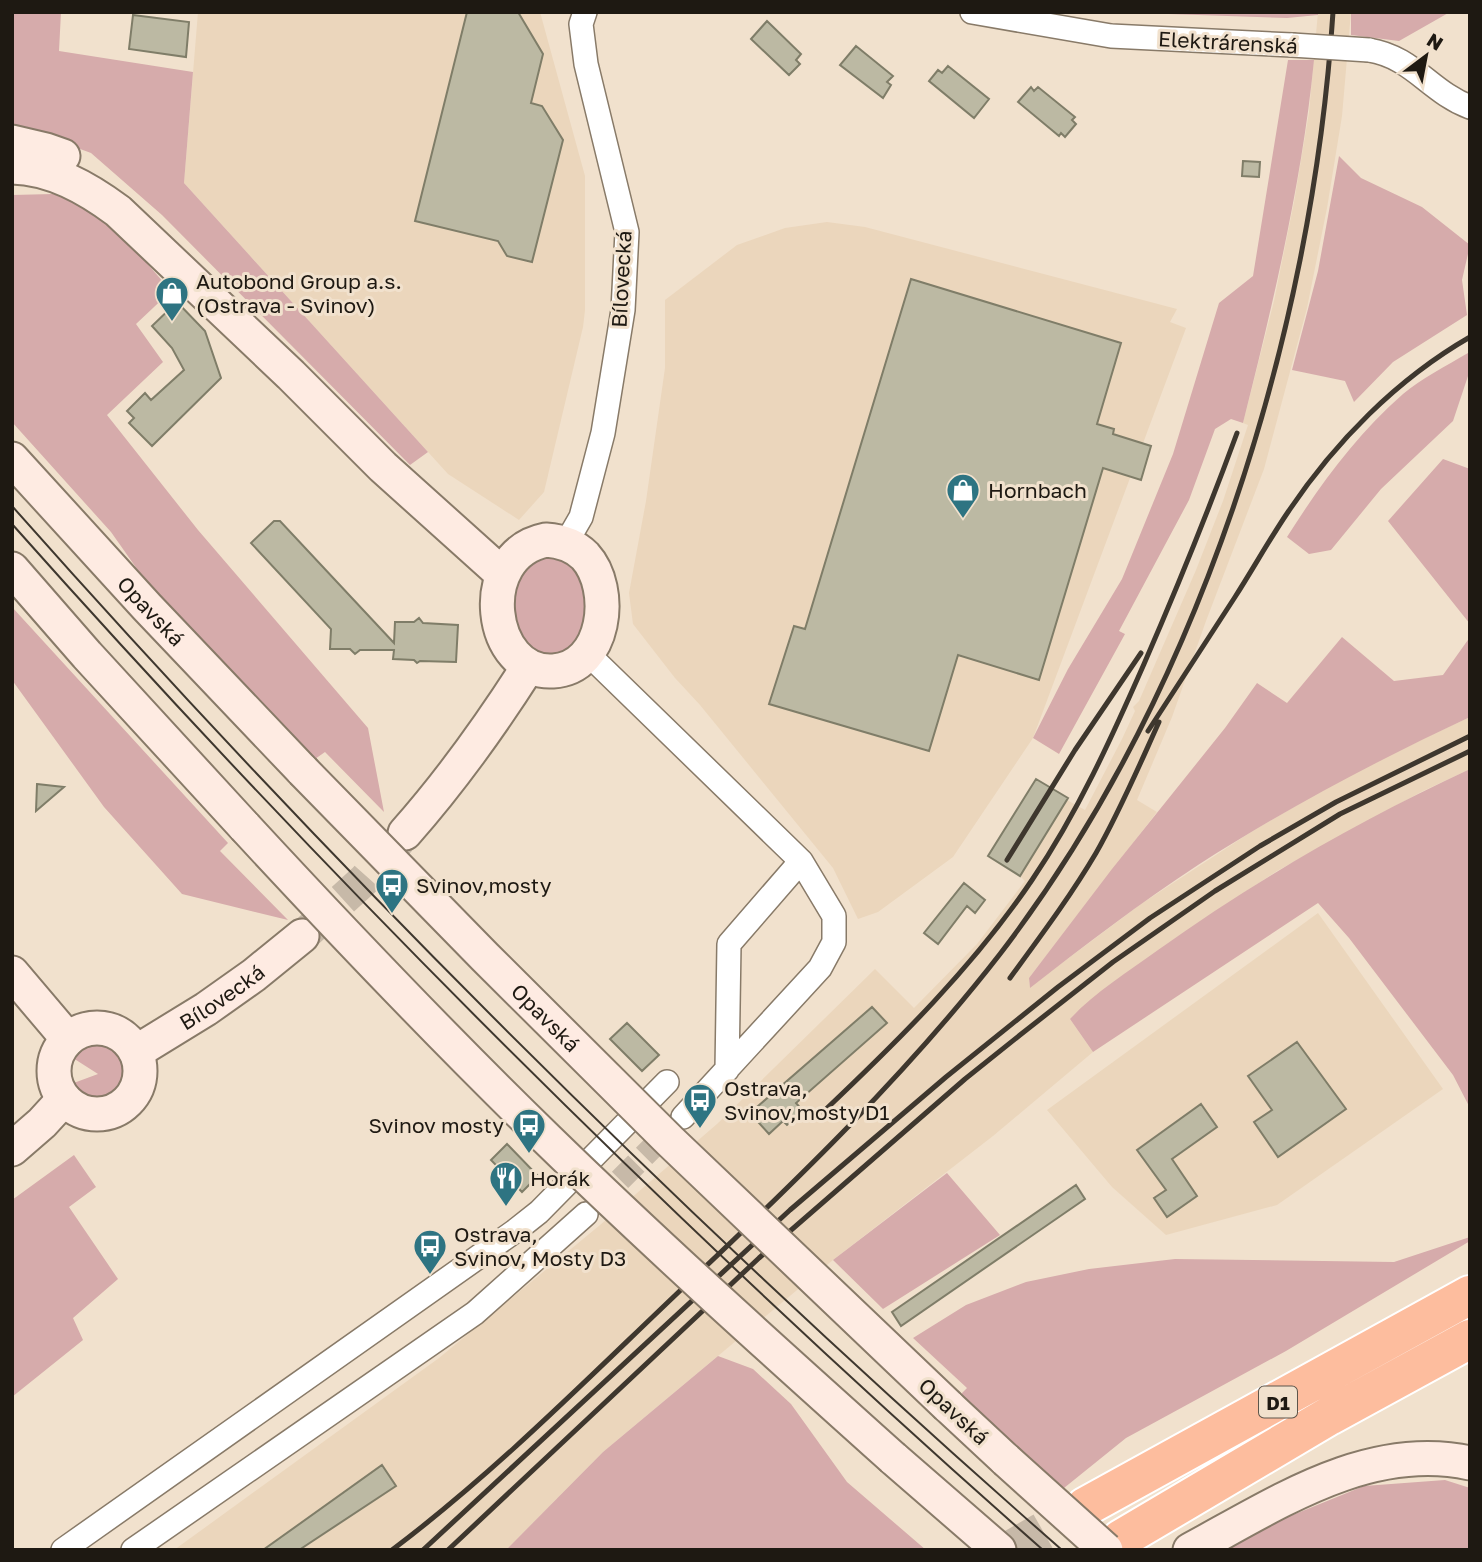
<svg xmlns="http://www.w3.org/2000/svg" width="1482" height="1562" viewBox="0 0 1482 1562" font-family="'Golos Text',sans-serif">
<rect width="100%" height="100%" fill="#f1e1cd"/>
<path fill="#ebd6bc" d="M198,12h342l45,164v134l-2,17 -39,165 -25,28 -71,-46 -264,-291z
M1318,12h33l-9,104 -15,92 -20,100 -43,161 -58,152 -34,96 -35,83 20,12 -128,166 1,9 111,-83 110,-72 77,-45 71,-37 71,-33v52l-49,23 -144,79 -110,73 -90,68 -7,7 23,33 -100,84 -160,124 -230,192 -97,98h-332l265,-192 161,-133 117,-101 158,-155 39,39 63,-64 48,-63 -5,-5 47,-76 18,10 37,-71 13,-28 -2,-4 6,-6 57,-131 27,-69 25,-76 -5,-2 31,-122 20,-99 15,-90z
M827,222l38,5 312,82 -7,13 16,6 -153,410 -80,119 -75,55 -20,7 -25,-51 -133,-163 -25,-27 -42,-54 -4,-31 17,-92 19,-133v-68l72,-55 48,-17z
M1318,913l125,176 -166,116 -111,30 -54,-48 -65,-77z"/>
<path fill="#d6abab" d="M12,12h49l-2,39 134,21 -9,111 244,269 -18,13 -248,-250 -71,-62 -57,-21 -22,-3z
M1109,12h209v3l-31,3z
M1351,12h99l-51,29 -48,-6z
M1288,60h26c-12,123 -41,243 -71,363l-12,-4 -16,10 -26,71 -70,131 6,3 -66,120 -26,-16 35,-69 54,-90 51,-125 46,-151 34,-27z
M1339,156l22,22 61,29 48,38 -8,35 5,35 -74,47 -39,40 -9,-21 -53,-11 26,-99z
M53,194l46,14 72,83 -35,33 27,38 -56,53 91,115 170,198 16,84 -59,-60 -10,7 -173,-183 -31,-44 -99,-110v-227z
M1468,353v23l-15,45 -72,68 -50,61 -22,4 -22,-17c33,-52 69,-102 116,-143 19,-16 43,-28 65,-41z
M1443,459l27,10v155l-82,-103z
M562,555l20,20 6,52 -23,29 -36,-4 -18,-38 -1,-7 16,-47z
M12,607l216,236 -8,8 68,69 -106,-26 -78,-87 -92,-127z
M1342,637l52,44 49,-6 27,-38v80c-94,44 -185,92 -272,148 -58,38 -113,80 -168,123l-1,-10 83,-109 113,-141 32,-45 30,20z
M1470,769v339l-17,-33 -104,-137 -31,-35 -225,149 -23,-33c25,-27 58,-47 88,-69 98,-70 202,-130 312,-181z
M95,1045c66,4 11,95 -24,39l27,-10 -25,-16 14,-11z
M74,1155l22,32 -27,20 49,72 -45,39 10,22 -71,57v-197z
M947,1173l53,62 -117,74 -50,-49z
M1470,1237v4l-184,110 -160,87 -62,50 -104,-93 7,-7 -54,-50 53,-33 60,-23 63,-13 86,-10 219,3z
M718,1356l35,13 38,35 56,78 79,68h-420l97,-98z
M1445,1480l25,8v62h-245l43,-25 96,-39z"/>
<path fill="#bcb9a3" stroke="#7f7d68" stroke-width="2" d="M467,12h51l25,42 -12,49 11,3 21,34 -31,122 -25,-6 -9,-15 -83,-20z
M133,15l56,7 -3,35 -57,-8z
M767,21l34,33 -5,6 4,4 -11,11 -38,-36z
M856,46l37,30 -6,6 4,3 -8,13 -43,-33z
M948,66l41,33 -15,19 -45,-37 9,-11 4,3z
M1031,87l3,4 4,-4 37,30 -3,3 4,4 -11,13 -4,-4 -2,3 -41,-34z
M1243,161l17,1 -1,15 -17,-1z
M911,279l210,64 -24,81 17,5 -1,5 38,12 -10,34 -38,-12 -64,212 -81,-25 -29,96 -160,-47 25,-78 11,3z
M177,302l28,29 16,47 -69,68 -23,-23 5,-5 -7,-7 18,-18 6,7 33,-30 -12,-22 -20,-22z
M274,521h6l114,122 1,-21h19l5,-4 4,5 35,2 -2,37 -36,-1 -3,2 -3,-3 -21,-1 1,-9h-34l-5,4 -5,-5h-20l1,-20 -80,-86z
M1036,779l32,19 -48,78 -32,-20z
M37,784l27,3 -28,24z
M964,883l21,17 -10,13 -8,-7 -29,38 -14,-11z
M872,1007l15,16 -91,80 7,8 -16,14 -4,-4 -14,13 -19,-21z
M627,1023l32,32 -17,16 -32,-32z
M1297,1042l49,67 -68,48 -24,-35 18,-12 -24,-34z
M1201,1104l16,23 -45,32 25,37 -30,21 -13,-19 12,-8 -29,-40z
M507,1144l31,32 -16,16 -31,-32z
M1076,1185l9,14 -184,127 -9,-14z
M382,1465l14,21 -97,64h-36z"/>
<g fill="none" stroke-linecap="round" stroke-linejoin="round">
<path stroke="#c7b9a8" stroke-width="23" stroke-dasharray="23 11" stroke-linecap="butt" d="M596,1204l77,-77"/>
<path stroke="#c7b9a8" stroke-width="33" stroke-dasharray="33 17" stroke-linecap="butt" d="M306,933l58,-53 40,-45"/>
<path stroke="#c7b9a8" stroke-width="38" stroke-dasharray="38 19" stroke-linecap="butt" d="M1010,1550l75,-43"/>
<defs>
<path id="street" d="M972,12l139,24 181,9
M1369,50c44,7 61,42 101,57
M566,543l15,-26 22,-84 20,-123 4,-78 -41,-168 -5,-40 4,-12
M588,654l213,207 33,55v26l-14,26 -137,149
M727,1070l2,-126 72,-83
M63,1550l452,-319 24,-19 128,-130
M133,1550l342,-237 111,-99"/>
<g id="secondary">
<path d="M12,142l34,8 17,6"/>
<path d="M12,167c40,1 75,21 106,44l173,164 92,92 119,107"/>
<path id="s1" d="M12,459l135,148 156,164"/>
<path d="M546,540c15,1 28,5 39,16 30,33 21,112 -32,115 -64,4 -81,-116 -7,-131z"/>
<path d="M12,569l75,86 158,172"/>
<path d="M405,833c46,-52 86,-108 123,-166"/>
<path d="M12,973l56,66"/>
<circle cx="97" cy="1071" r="43"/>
<path id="s2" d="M136,1052l70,-43 48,-34 48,-39"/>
<path d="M12,1149l30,-26 22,-24"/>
<path d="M948,1406l58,54"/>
<path d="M893,1458l106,92"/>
<path d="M1190,1550c86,-46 178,-109 280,-87"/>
</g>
<path id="highway" d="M1085,1507l385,-212
M1121,1539l208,-123 141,-77"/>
</defs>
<use href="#street" stroke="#887a68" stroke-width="26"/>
<use href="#secondary" stroke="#887a68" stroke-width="37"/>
<use href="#highway" stroke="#fff" stroke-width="42"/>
<use href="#street" stroke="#fff" stroke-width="23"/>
<use href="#secondary" stroke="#feebe2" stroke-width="33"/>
<use href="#highway" stroke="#fdbd9e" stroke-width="38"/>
<path stroke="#3e372e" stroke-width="2" d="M12,506c328,370 678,718 1050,1044
M12,524c323,363 667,705 1031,1026"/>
<path stroke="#3e372e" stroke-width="5" d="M1148,731c29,-45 58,-89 87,-134 18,-28 34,-57 53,-85 47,-70 109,-133 182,-175
M1007,860l68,-110 66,-97
M1010,978c30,-41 60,-81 86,-125 24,-42 43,-87 63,-131
M823,1112c75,-71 151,-146 209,-232 46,-68 79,-141 112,-216 33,-76 64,-152 93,-231
M392,1550c105,-79 198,-174 293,-264 111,-105 221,-211 315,-332 199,-260 312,-617 333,-942
M423,1550l367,-340 156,-133 112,-90 92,-69 110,-72 76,-44 134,-66
M448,1550l311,-292 206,-179 55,-44 93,-73 102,-71 125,-77 130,-63"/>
<defs>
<path id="street-bridge" d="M1292,45l77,5"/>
<g id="secondary-bridge">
<path id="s3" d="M303,771l182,186 185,184 278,265"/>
<path d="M245,827c98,106 198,211 302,312 112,109 229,214 346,319"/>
<path d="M1006,1460l100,90"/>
</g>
</defs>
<use href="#street-bridge" stroke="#887a68" stroke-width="26" stroke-linecap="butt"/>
<use href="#secondary-bridge" stroke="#887a68" stroke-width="37" stroke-linecap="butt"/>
<use href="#street-bridge" stroke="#fff" stroke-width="23"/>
<use href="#secondary-bridge" stroke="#feebe2" stroke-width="33"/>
</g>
<defs>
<symbol id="shop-pin" viewBox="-11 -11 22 30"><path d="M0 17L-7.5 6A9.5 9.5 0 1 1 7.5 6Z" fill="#2e7482" stroke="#f1e1cd"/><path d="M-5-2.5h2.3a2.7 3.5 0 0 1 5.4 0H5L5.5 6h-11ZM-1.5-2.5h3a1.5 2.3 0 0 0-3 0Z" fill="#fff"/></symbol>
<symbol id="bus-pin" viewBox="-11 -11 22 30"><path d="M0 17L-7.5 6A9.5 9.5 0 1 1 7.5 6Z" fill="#2e7482" stroke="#f1e1cd"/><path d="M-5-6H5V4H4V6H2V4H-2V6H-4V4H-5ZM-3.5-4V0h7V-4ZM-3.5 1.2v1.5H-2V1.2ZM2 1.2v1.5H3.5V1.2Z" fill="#fff"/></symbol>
<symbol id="restaurant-pin" viewBox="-11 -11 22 30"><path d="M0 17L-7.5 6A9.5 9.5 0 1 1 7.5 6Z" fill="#2e7482" stroke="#f1e1cd"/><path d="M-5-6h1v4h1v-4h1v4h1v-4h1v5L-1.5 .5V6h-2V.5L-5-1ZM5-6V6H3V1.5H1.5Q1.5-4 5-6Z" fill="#fff"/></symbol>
</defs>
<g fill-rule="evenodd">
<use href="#shop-pin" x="153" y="274" width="38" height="52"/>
<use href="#shop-pin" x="944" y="471" width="38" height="52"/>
<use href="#bus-pin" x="373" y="866" width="38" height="52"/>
<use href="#bus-pin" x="681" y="1081" width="38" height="52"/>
<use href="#bus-pin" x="510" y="1106" width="38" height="52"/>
<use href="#restaurant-pin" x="487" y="1159" width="38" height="52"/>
<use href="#bus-pin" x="411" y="1227" width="38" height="52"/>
</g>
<g text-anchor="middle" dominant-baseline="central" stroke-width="6" stroke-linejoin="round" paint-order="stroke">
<rect fill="#f1e1cd" stroke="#5d554a" stroke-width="2" x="1259" y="1386.5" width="38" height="31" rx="5"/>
<g font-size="19" font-weight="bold" fill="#1e1912">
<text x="1278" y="1402">D1</text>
</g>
<g font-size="21" fill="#1e1912" stroke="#f1e1cd">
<text transform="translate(1228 42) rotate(3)">Elektrárenská</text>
<text transform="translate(621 279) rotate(-87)">Bílovecká</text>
<text stroke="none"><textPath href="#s1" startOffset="206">Opavská</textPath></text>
<text stroke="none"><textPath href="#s2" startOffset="102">Bílovecká</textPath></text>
<text stroke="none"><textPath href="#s3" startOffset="346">Opavská</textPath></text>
<text transform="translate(954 1411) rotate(43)">Opavská</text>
</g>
<g font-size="21" fill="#1e1912" stroke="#f1e1cd" text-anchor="start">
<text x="196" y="281">Autobond Group a.s.<tspan x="196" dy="24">(Ostrava - Svinov)</tspan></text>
<text x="988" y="490">Hornbach</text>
<text x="416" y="885">Svinov,mosty</text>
<text x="724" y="1088">Ostrava,<tspan x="724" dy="24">Svinov,mosty D1</tspan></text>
<text x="504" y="1125" text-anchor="end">Svinov mosty</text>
<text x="530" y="1178">Horák</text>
<text x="454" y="1234">Ostrava,<tspan x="454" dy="24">Svinov, Mosty D3</tspan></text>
</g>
</g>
<rect width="1482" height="1562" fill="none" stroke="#1e1912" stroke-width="28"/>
<g transform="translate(1426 56) rotate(32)" stroke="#f1e1cd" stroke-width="5" paint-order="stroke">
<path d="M0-5L12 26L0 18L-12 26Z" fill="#1e1912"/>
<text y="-10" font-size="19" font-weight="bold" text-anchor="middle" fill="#1e1912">N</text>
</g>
</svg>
